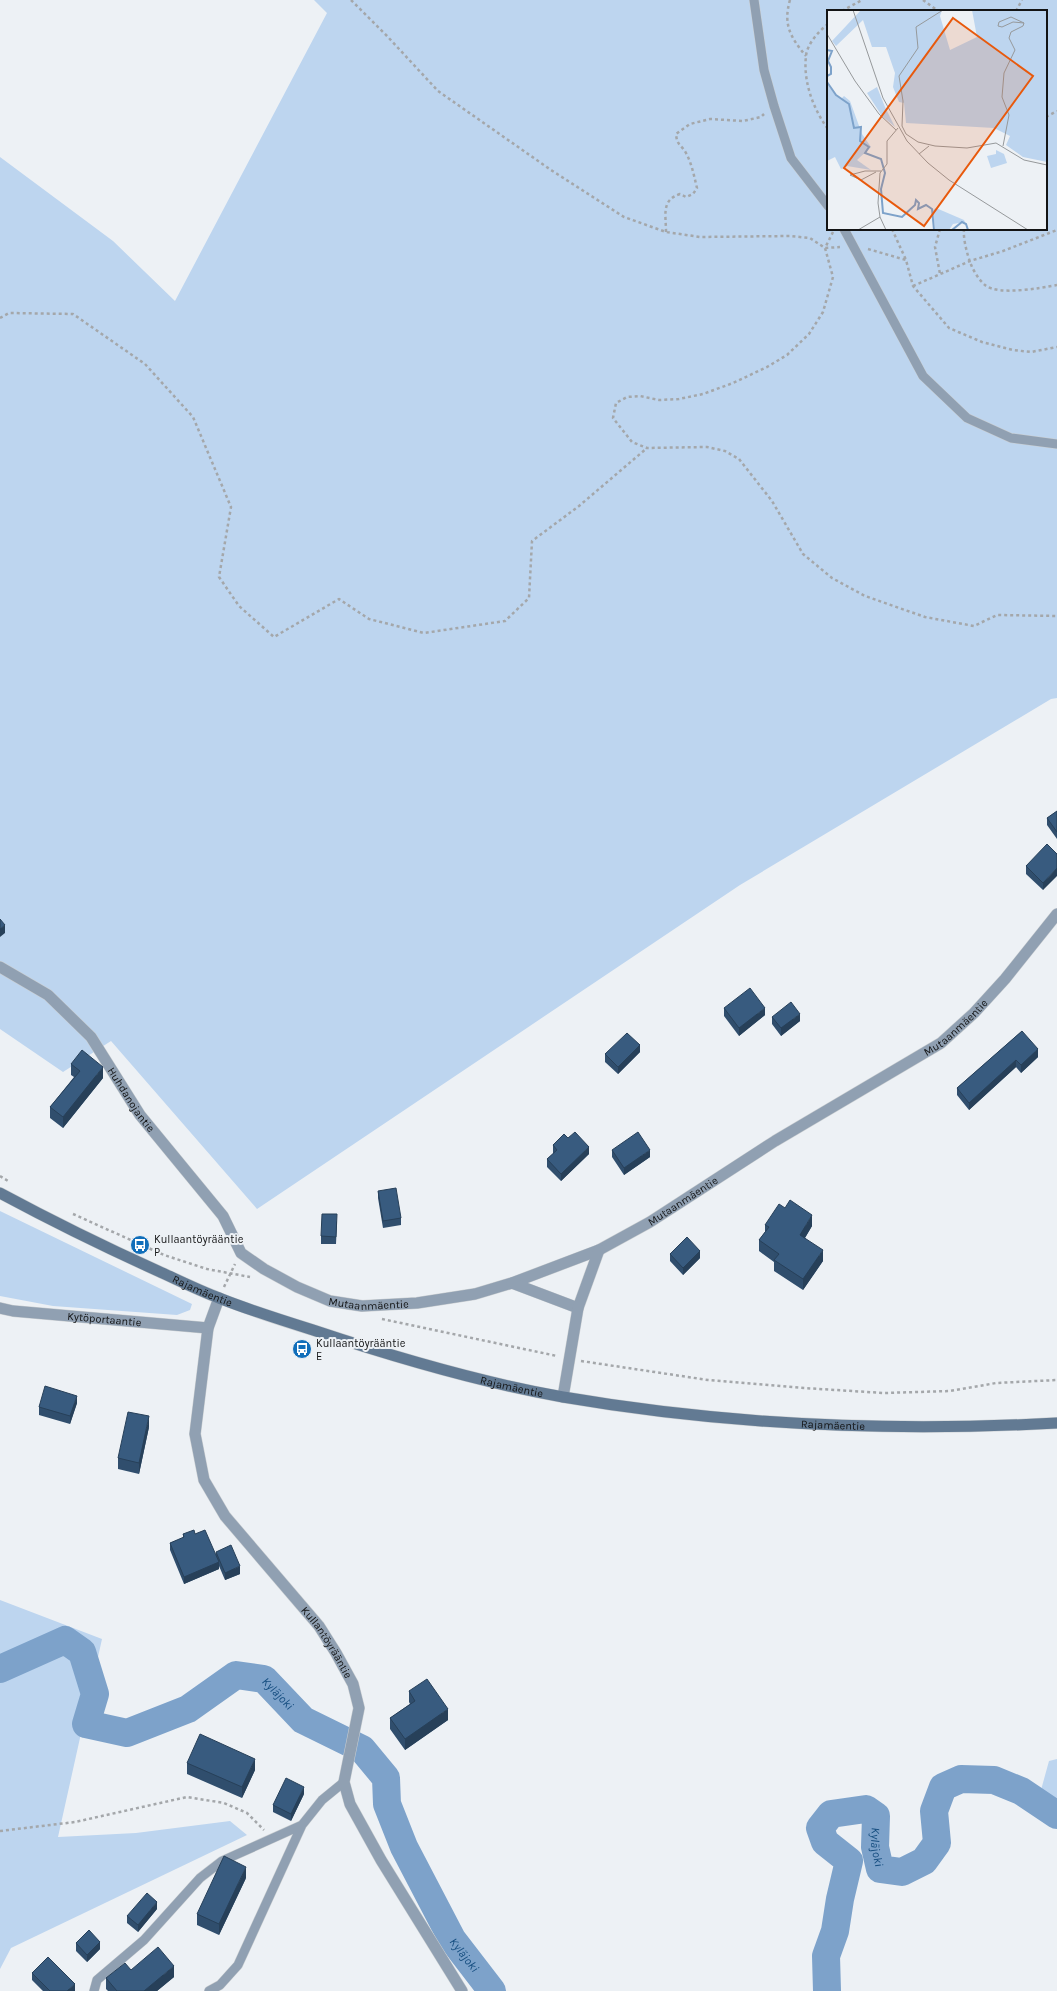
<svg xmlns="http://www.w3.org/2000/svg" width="1057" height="1991" viewBox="0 0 1057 1991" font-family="Karla,sans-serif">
<rect width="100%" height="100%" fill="#edf1f5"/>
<path fill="#bdd5ef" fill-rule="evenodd" d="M314,0h743v698l-6,1 -311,186 -483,324 -146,-168 -48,31 -63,-43v-872l113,84 62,60 152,-288zM828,11h218v218h-218z
M0,1211l192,93 -2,6 -13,5 -124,-9 -53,-10z
M0,1600l102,39 -44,198 78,-4 94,-12 17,14 -236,113 -11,21z
M1057,1759v45l-16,-14 8,-29z"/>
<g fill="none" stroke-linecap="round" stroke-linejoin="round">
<g stroke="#7da2ca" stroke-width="28">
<path id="s1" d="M0,1669l65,-29 17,12 13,42 -9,30 41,9 61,-24 48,-34 28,4 39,41 59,29 24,29 1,26 17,43 48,92 40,52"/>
<path id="s2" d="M827,1991l-1,-35 9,-25 5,-32 9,-38 -24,-19 -5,-14 11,-14 35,-5 10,7 -1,31 5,22 22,3 22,-11 13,-18 -3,-32 9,-24 18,-8 33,1 27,11 36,24"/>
</g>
<defs>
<path id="service" d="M754,0l10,70 10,36 17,52 37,48
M844,229l79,147 44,42 44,20 46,6
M94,1991l3,-11 47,-40 56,-62 22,-17 80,-36
M209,1991l11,-6 18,-20 64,-140 20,-25 22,-18"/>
<g id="minor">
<path id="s3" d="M0,967l48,28 43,42 49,78 83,101 18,37 23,16 33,18 33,14 32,5 55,-3 58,-9 37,-11 87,-33 51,-28 125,-81 166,-98 33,-30 31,-34 52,-65"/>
<path d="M512,1283l66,25"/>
<path id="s4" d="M219,1298l-11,30 -13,106 9,46 21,36 94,110 17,27 17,31 6,24 -15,74 6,22 31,56 81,131"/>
<path id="s5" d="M0,1308l13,3 195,17"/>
<path d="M563,1397l15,-89 21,-58"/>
</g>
<g id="secondary">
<path id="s6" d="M0,1193c52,28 105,54 158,78 20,9 40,19 61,27 30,12 62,22 94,32 81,27 165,52 250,67 163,28 329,35 494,26"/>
</g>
</defs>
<use href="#service" stroke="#caced1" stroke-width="10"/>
<use href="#minor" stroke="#caced1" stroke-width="12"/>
<use href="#secondary" stroke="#caced1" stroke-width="12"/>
<path stroke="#a4a7aa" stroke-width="2.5" stroke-dasharray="3 3" stroke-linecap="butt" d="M351,0l36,36 51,55 113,79 73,47 42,15 34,5 90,-1 20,2 15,10 15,-1
M790,0c-7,24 0,37 16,56
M923,0l15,11
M842,11l20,-11
M1016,11l6,-11
M828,24c-9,7 -21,20 -22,32 -3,25 7,53 22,73
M1046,117l11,-6
M892,229l14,31 7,26 36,42 33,14 31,8 18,2 26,-5
M940,229l-5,18 5,27
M964,229c-1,10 3,24 6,33 3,8 8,17 15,23 13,11 56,3 72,0
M666,232c0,-17 -5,-32 14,-38l6,3 7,-3 4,-6c-3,-12 -5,-24 -11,-35 -5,-9 -9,-7 -10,-19l14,-10 20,-5 33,2 18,-4 3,-3
M833,232l-8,16 8,29 -10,35 -14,22 -22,21 -20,12 -34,16 -30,11 -24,5 -20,1 -19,-4 -13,1 -11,6 -3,15 19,24 15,6 60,-1 18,4 14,8 33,42 31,53 29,24 33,18 60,21 49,9 23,-11 60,1
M868,249l38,11
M913,286l57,-25 33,-10 54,-21
M0,318l9,-5 64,1 72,50 48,53 38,90 -12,70 20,29 35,31 65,-38 30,20 55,14 81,-12 24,-23 3,-57 47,-35 68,-58
M0,1176l8,5
M73,1214l91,41 43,14 43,8
M224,1287l11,-23
M382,1319l175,37
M581,1361l127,19 96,8 80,5 66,-2 46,-8 61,-3
M0,1831l75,-9 112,-25 37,6 23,10 17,17"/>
<use href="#service" stroke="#90a0b2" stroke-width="9"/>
<use href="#minor" stroke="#90a0b2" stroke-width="11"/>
<use href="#secondary" stroke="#627a93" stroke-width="11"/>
</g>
<path fill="#304e6d" d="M1057,811v28l-10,-14v-7z
M1057,854l-14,36 -17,-16v-8z
M724,1008l41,7 -26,21 -15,-20z
M772,1017l28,4 -19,15 -9,-12z
M1022,1031l16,26 -17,16 -5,-6 -47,43 -12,-15v-7z
M640,1052l-22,22 -13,-12v-8z
M71,1064l32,14 -40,50 -13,-10v-11l24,-30 -3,-2z
M568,1138l21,16 -28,27 -14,-14v-8l6,-5v-9z
M612,1150l38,7 -26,18 -12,-18z
M378,1191l23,27v7l-18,3 -5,-30z
M337,1221l-1,23h-15v-8z
M765,1225l47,1 -7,12 18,23 -20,29 -29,-19v-9l-15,-11v-11l6,-8z
M670,1254l30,4 -17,17 -13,-14z
M77,1403l-7,21 -31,-9v-8z
M149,1427l-10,47 -21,-5v-11z
M183,1534h12l21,21v-3l24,22 -15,6 -6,-14v3l-35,15 -14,-34v-7l13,-5z
M409,1691l39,29 -43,30 -15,-21v-11l20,-14 -1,-2z
M187,1763l68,7 -13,28 -55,-24z
M304,1794l-13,27 -18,-9v-7z
M246,1878l-27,57 -22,-10v-11z
M157,1909l-19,23 -11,-9v-7z
M76,1943l24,6 -13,13 -11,-11z
M131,1970l43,7 -17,14h-49l-2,-2v-11z
M32,1973l43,18h-32l-11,-11z"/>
<path fill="#274059" d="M1057,868v8l-14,14v-7z
M5,925v8l-5,4v-8z
M765,1008v7l-26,21v-8z
M800,1014v7l-19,15v-8z
M640,1045v7l-22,22v-7z
M1038,1049v8l-17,16v-8z
M1016,1060v7l-47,43v-7z
M103,1067v11l-40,50v-11z
M589,1147v7l-28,27v-7z
M650,1150v7l-26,18v-7z
M812,1215v11l-12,20v-11z
M823,1250v11l-20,29v-11z
M700,1251v7l-17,17v-7z
M77,1396v7l-7,21v-8z
M149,1416v11l-10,47v-11z
M219,1562v7l-35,15v-7z
M240,1566v8l-15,6v-7z
M448,1709v11l-43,30v-11z
M255,1759v11l-13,28v-11z
M304,1787v7l-13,27v-7z
M246,1867v11l-27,57v-11z
M157,1902v7l-19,23v-7z
M100,1942v7l-13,13v-7z
M174,1966v11l-17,14h-13z
M75,1984v7h-8z"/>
<path fill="#385b7f" stroke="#274059" d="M1057,811v21l-10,-14z
M1047,844l10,10v14l-14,15 -17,-17z
M0,919l5,6 -5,4z
M750,988l15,20 -26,20 -15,-20z
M791,1002l9,12 -19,14 -9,-11z
M1022,1031l16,18 -17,16 -5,-5 -47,43 -12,-15z
M627,1033l13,12 -22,22 -13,-13z
M82,1050l21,17 -40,50 -13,-10 30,-36 -9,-7z
M575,1132l14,15 -28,27 -14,-15 10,-9 -4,-5 11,-11 4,4z
M638,1132l12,18 -26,18 -12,-18z
M396,1188l5,30 -18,3 -5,-30z
M790,1200l22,15 -12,20 23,15 -20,29 -29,-19 5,-6 -20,-14 10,-13 -4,-2 14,-21 6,4z
M322,1214h15l-1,23 -15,-1z
M687,1237l13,14 -17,17 -13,-14z
M45,1386l32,10 -7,20 -31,-9z
M128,1412l21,4 -10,47 -21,-5z
M194,1530l1,4 10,-4 14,32 -35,15 -14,-34 14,-6 -1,-3z
M231,1545l9,21 -15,7 -9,-21z
M427,1679l21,30 -43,30 -15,-21 25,-17 -6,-10z
M200,1734l55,25 -13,28 -55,-24z
M286,1778l18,9 -13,27 -18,-9z
M224,1856l22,11 -27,57 -22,-10z
M147,1893l10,9 -19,23 -11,-9z
M89,1930l11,12 -13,13 -11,-12z
M158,1947l16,19 -30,25h-27l-11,-13 19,-15 6,7z
M48,1957l27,27 -8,7h-17l-18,-18z"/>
<defs>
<symbol id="bus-disc" viewBox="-11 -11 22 22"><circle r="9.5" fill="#106eba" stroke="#edf1f5"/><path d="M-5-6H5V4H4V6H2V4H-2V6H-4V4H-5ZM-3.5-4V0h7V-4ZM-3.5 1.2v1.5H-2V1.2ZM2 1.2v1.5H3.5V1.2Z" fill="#fff"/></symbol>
</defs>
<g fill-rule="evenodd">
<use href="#bus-disc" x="129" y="1234" width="22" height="22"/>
<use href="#bus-disc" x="291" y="1338" width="22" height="22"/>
</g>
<g text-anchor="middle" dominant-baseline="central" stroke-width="4" stroke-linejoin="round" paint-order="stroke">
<g font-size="11" fill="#131415" stroke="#edf1f5">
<text stroke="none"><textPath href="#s3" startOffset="1180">Mutaanmäentie</textPath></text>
<text stroke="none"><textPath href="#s3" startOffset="190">Huhdanojantie</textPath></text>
<text stroke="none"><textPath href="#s3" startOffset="856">Mutaanmäentie</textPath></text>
<text stroke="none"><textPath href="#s6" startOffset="225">Rajamäentie</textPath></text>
<text stroke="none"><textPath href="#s3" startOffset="520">Mutaanmäentie</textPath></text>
<text stroke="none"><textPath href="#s5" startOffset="105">Kytöportaantie</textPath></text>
<text stroke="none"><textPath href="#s6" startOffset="549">Rajamäentie</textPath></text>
<text stroke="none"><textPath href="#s6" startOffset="873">Rajamäentie</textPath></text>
<text stroke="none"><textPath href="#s4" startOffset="390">Kullantöyrääntie</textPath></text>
</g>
<g font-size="11" fill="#131415" stroke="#edf1f5" text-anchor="start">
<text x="154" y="1239">Kullaantöyrääntie<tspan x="154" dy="13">P</tspan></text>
<text x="316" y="1343">Kullaantöyrääntie<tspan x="316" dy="13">E</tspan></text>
</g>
<g font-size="12" font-style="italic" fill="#164e80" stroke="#edf1f5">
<text stroke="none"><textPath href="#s1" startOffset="382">Kyläjoki</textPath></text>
<text stroke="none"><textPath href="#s2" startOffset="275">Kyläjoki</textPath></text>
<text stroke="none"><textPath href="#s1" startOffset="718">Kyläjoki</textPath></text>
</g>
</g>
<g transform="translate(827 10)">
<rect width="220" height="220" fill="#edf1f5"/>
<path d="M34,0h81l-2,6 10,34 27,-13 -5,-27h75v152l-24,-5 -17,-12 4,-9 -16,-8 -88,-5 -2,-20 -5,-1 -6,-15 2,-14 -9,-26h-14l-9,-27 -27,26 -4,-5zM0,74l9,12 5,3 3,-3 6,5 12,33 9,13 -14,13 14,10 -24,-4 -6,3 -6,-12 -8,4zM50,77l8,20 10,20 -13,-11 -15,-23zM169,140l8,4 3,9 -16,5 -4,-12 9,-2zM109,198l28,12 1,2 -12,2 -4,6h-14l-2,-20z" fill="#bdd5ef"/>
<path fill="none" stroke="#7da2ca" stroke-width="2" d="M0,40l5,1 -4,10 3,6v7l-4,2M0,72l9,13 13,9 5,24 7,-1 -1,14 9,6 -4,6 16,6 4,14 -4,16 2,24 19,4 13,-12 1,-5 3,3 -1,6 8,-4 6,4 2,21M125,220l10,-8 4,2 2,6"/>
<path fill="none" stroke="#96999b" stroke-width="1" d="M26,0l30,88 24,43 21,22 21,17 79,50M116,0l-27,17 2,21 -19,28 4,25 -1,25 4,8 12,8 17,4 32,2 29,-5 28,17 23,5M0,24l28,47 24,33 17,16M176,136l6,-31 -7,-18 2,-24 11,-23 -6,-12 2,-6 12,-6 1,-3 -13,-6 -12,5 -1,4 4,1 11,-5 11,1M92,144l10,-8M49,162l-15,8 -11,-5 15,-4h16M53,207l6,13M31,220l22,-13 -2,-14 2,-30 7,-9v-23l11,-13"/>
<path fill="#e8590c" fill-opacity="0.15" stroke="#e8590c" stroke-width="2" d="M126,8l80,58 -109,150 -80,-58z"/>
<rect width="220" height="220" fill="none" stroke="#131415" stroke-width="2"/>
</g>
</svg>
